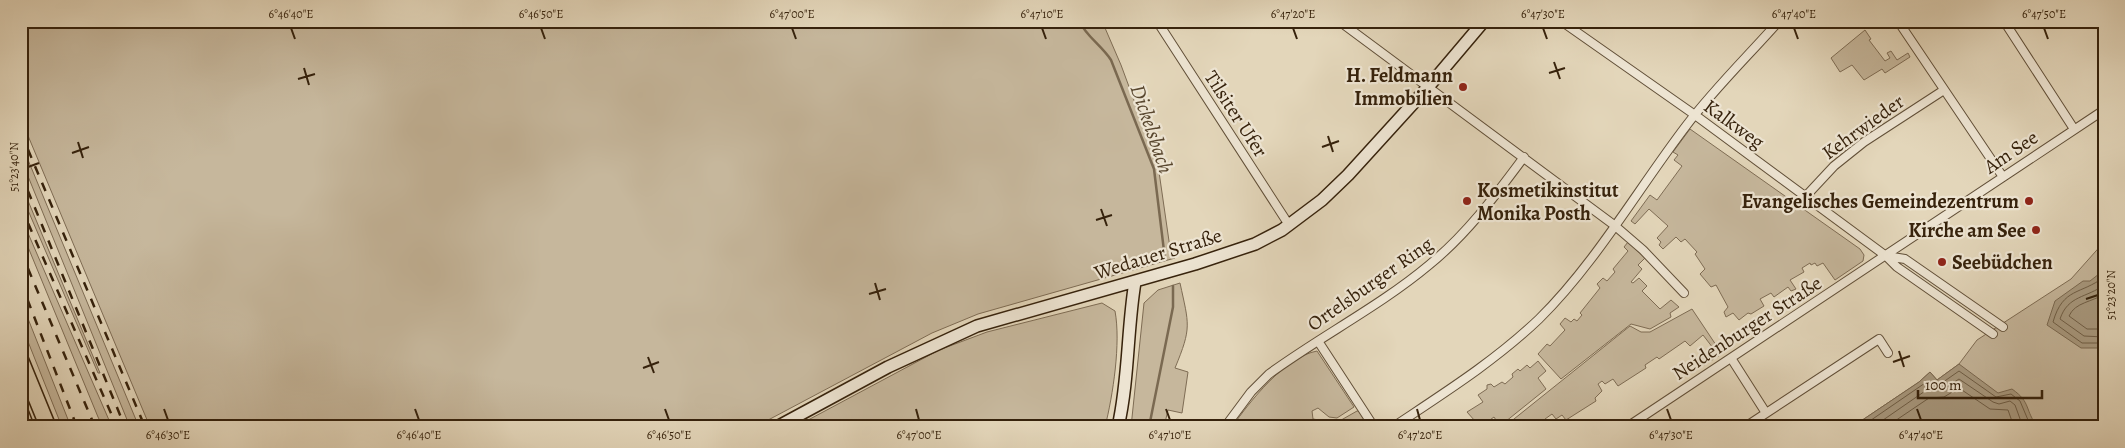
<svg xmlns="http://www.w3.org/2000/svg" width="2125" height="448" viewBox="0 0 2125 448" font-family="Alegreya,serif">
<rect width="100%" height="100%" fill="#e3d6ba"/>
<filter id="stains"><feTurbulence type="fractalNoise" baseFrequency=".004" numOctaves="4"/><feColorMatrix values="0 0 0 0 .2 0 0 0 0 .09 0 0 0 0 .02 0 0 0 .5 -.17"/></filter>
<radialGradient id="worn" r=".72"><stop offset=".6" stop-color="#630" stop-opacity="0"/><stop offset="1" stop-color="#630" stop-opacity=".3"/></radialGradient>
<path fill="#c6b79c" stroke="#7e6c54" d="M21,21h1081l19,44 37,100 12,83 5,10 -197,56 -46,19 -177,94h-605l-129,-308z
M1865,30l6,9 -2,1 16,21 5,-3 -3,-5 4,-2 6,9 11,-7 2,4 -25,16 -3,-4 -18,11 -12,-15 -12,7 -9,-14z
M1690,129l170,120 4,6 -1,6 -28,19 -12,-17 -6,3 -2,-3 -4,2 -1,-2 -8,5 2,4 -14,8 6,9 -5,2 -3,-4 -14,10 -3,-4 -11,6 4,7 -13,8 -3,-1 -9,7 -6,-7 -7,4 -2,-5 4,-5 -12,-22 -5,2 -11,-13 5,-5 -10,-15 2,-2 -12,-13 -4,3 -5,-5 -13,12 -4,-4 2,-3 -4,-4 11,-12 -19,-17 -14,15 -4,-3 19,-26 7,5 25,-34 -8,-6 4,-5 -5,-3z
M21,143l118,284h-9l-109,-268z
M21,184l79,189h-2l-77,-179z
M21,217l91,210h-9l-5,-10 -77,-187z
M1628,242l17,16 -7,7 4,4 -11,13 2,1 6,-5 8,8 -5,5 18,18 11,-9 8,7 -9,6 1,4 -21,12 -19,-5 -70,55 -23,-25 9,-10 3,2 15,-16 -5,-6 5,-6 6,4 3,-3 3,2 5,-6 -2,-2 20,-25 -3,-4 6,-6 4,3 8,-9 -2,-3 15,-18 -4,-4z
M2104,242v185h-252l67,-45 11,-10 7,8 22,-16 18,-24 94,-61z
M1180,283c9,42 12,44 -5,85l13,4 -6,41 -14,-3 -4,17h-33l13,-124 14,-13z
M21,301l50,126h-9l-41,-103z
M1102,303l13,8c6,32 -2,84 -10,116h-310l144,-77 48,-18z
M1692,309l26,39 2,7 -16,10 -5,-8 14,-9 -10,-13 -13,11 -5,-5 -26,18 -2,-2 -12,8 1,3 -28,18 -5,-7 -8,5 -3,-3 -4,3 4,7 -7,7 1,3 -30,19 -4,-5 -6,4 -4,-5 -7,5 3,8h-44l126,-101 11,6h9z
M1317,351l37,56 -17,11 -8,-1 -11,-9 -6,3 1,8 23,4 21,-12h3l10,16h-138c18,-26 53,-70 85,-76z
M1538,361l8,10 -8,7 8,11 -46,37 -6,-9 -7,5 -12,-1 -8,-9 16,-10 -5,-7 9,-6v-4l4,-1 3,3 8,-5 3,2 8,-7 -1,-3 6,-5 2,2 7,-6 3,3z"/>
<path fill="#a8997f" stroke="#7a6951" d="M2104,270v78h-23l-34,-23 8,-24 28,-20h7z
M1959,364l39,29 14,-4c20,14 12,21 26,38h-186l67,-45 11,-10 7,8z"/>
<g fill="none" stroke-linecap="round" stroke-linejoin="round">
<path stroke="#6f5e46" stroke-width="1" d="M2104,277c-23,18 -41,10 -51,45l29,21h22
M2104,285c-17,13 -36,10 -44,34l24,17 20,1
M2104,294c-11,8 -29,8 -35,22l18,13h17
M1861,427l67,-46 11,4 20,-14 37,26 15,-3 9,7 11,26
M1873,427l55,-38 14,1 17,-11 34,23 6,2 11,-3 5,4 8,22
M1886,427l43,-29 15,-1 15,-9 31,21 18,1 6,17"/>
<path stroke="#7a6951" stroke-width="2.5" d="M1079,21c8,16 22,24 32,39l43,109 11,90
M1149,427l24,-120v-21"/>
<defs>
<path id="street" d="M1157,21l132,204
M1339,21l275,204 29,25 41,43
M1561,21l134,94 191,141 11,11 96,67
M1898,21l105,156
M2004,21l70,108
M1806,196l28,-30 30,-24 80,-52
M1886,256l19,3 98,68
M1318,341l56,86
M1731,358l35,55
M1225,427l26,-35 18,-18c52,-38 111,-68 160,-109 38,-31 66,-69 95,-108
M1393,427c51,-34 102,-66 146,-108 56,-55 99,-130 147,-193 28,-37 62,-70 93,-105
M1627,427l477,-317
M1745,427l134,-88 9,14"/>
<path id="secondary" d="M777,427l111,-60 89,-41 218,-62 60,-20 27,-14 40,-30 26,-25 81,-89 55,-65
M1118,427c11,-48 9,-97 17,-145"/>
<path id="highway" d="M21,361l27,66
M21,414l5,13"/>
</defs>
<use href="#street" stroke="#614f38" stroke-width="10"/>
<use href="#secondary" stroke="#36220c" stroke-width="14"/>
<use href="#highway" stroke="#36220c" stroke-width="18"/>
<use href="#street" stroke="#ede4d2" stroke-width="8"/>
<use href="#secondary" stroke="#ede4d2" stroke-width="11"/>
<use href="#highway" stroke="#e3d6ba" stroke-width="15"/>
<path stroke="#36220c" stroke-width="2.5" stroke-dasharray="9 9" stroke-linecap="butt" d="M21,133l124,294
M21,174l104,253
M21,207l96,220
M21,252l74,175
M21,283l56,144"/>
</g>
<path fill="none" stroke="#36220c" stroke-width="2" d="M291,28l4,11M541,28l4,11M792,28l4,11M1042,28l4,11M1293,28l4,11M1543,28l4,11M1794,28l4,11M2044,28l4,11M1554,62l6,17M304,68l5,17M1549,73l16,-5M298,79l17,-5M1328,136l5,16M78,142l5,16M1322,147l17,-6M72,153l17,-6M28,167l11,-4M1101,209l6,17M1096,220l16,-5M875,283l5,17M869,294l17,-5M2086,299l12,-4M1899,351l5,16M648,357l6,16M1893,362l17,-6M643,368l16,-6M164,409l4,11M415,409l4,11M665,409l4,11M916,409l3,11M1166,409l4,11M1417,409l3,11M1667,409l4,11M1917,409l4,11"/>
<g fill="#8f2418" stroke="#ede4d2" stroke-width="2">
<circle cx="1463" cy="87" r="5"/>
<circle cx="1467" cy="201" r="5"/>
<circle cx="2029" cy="201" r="5"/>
<circle cx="2036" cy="230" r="5"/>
<circle cx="1942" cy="262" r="5"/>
</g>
<g text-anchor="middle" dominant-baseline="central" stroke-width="4.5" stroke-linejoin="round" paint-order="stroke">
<g font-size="20" font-weight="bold" fill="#36220c" stroke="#ede4d2" text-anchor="end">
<text x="1453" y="75">H. Feldmann<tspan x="1453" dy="23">Immobilien</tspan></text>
<text x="1477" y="190" text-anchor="start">Kosmetikinstitut<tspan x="1477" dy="23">Monika Posth</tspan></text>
<text x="2019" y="201">Evangelisches Gemeindezentrum</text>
<text x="2026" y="230">Kirche am See</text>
<text x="1952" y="262" text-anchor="start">Seebüdchen</text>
</g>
<g font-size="20" fill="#36220c" stroke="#ede4d2">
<text transform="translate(1236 114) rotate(57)">Tilsiter Ufer</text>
<text transform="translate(1734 124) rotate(36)">Kalkweg</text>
<text transform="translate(1863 127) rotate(-36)">Kehrwieder</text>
<text transform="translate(2011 152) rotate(-34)">Am See</text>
<text transform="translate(1158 254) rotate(-17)">Wedauer Straße</text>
<text transform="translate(1370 284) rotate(-35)">Ortelsburger Ring</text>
<text transform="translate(1747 328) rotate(-33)">Neidenburger Straße</text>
</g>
<g font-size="21" font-style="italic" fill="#58462e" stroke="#ede4d2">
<text transform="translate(1152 129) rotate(71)">Dickelsbach</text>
</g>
</g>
<rect width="2125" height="448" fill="none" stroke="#e3d6ba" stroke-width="55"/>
<path d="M1918 390v8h124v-8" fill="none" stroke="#36220c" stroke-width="2.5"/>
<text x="1925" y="390" font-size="15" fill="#36220c" stroke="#ede4d2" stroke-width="4" paint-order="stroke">100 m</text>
<rect x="28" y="28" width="2070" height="392" fill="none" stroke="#36220c" stroke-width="2"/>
<g font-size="12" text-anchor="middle" fill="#36220c">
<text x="291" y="18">6°46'40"E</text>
<text x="541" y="18">6°46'50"E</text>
<text x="792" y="18">6°47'00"E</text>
<text x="1042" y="18">6°47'10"E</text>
<text x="1293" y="18">6°47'20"E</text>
<text x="1543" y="18">6°47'30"E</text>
<text x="1794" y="18">6°47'40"E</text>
<text x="2044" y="18">6°47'50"E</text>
<text transform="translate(14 167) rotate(-90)" y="4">51°23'40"N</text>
<text transform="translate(2111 295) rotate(-90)" y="4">51°23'20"N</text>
<text x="168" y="439">6°46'30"E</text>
<text x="419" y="439">6°46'40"E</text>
<text x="669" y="439">6°46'50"E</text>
<text x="919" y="439">6°47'00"E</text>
<text x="1170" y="439">6°47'10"E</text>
<text x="1420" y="439">6°47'20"E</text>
<text x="1671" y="439">6°47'30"E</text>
<text x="1921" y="439">6°47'40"E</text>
</g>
<rect width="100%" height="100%" filter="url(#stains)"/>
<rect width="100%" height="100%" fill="url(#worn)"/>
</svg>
